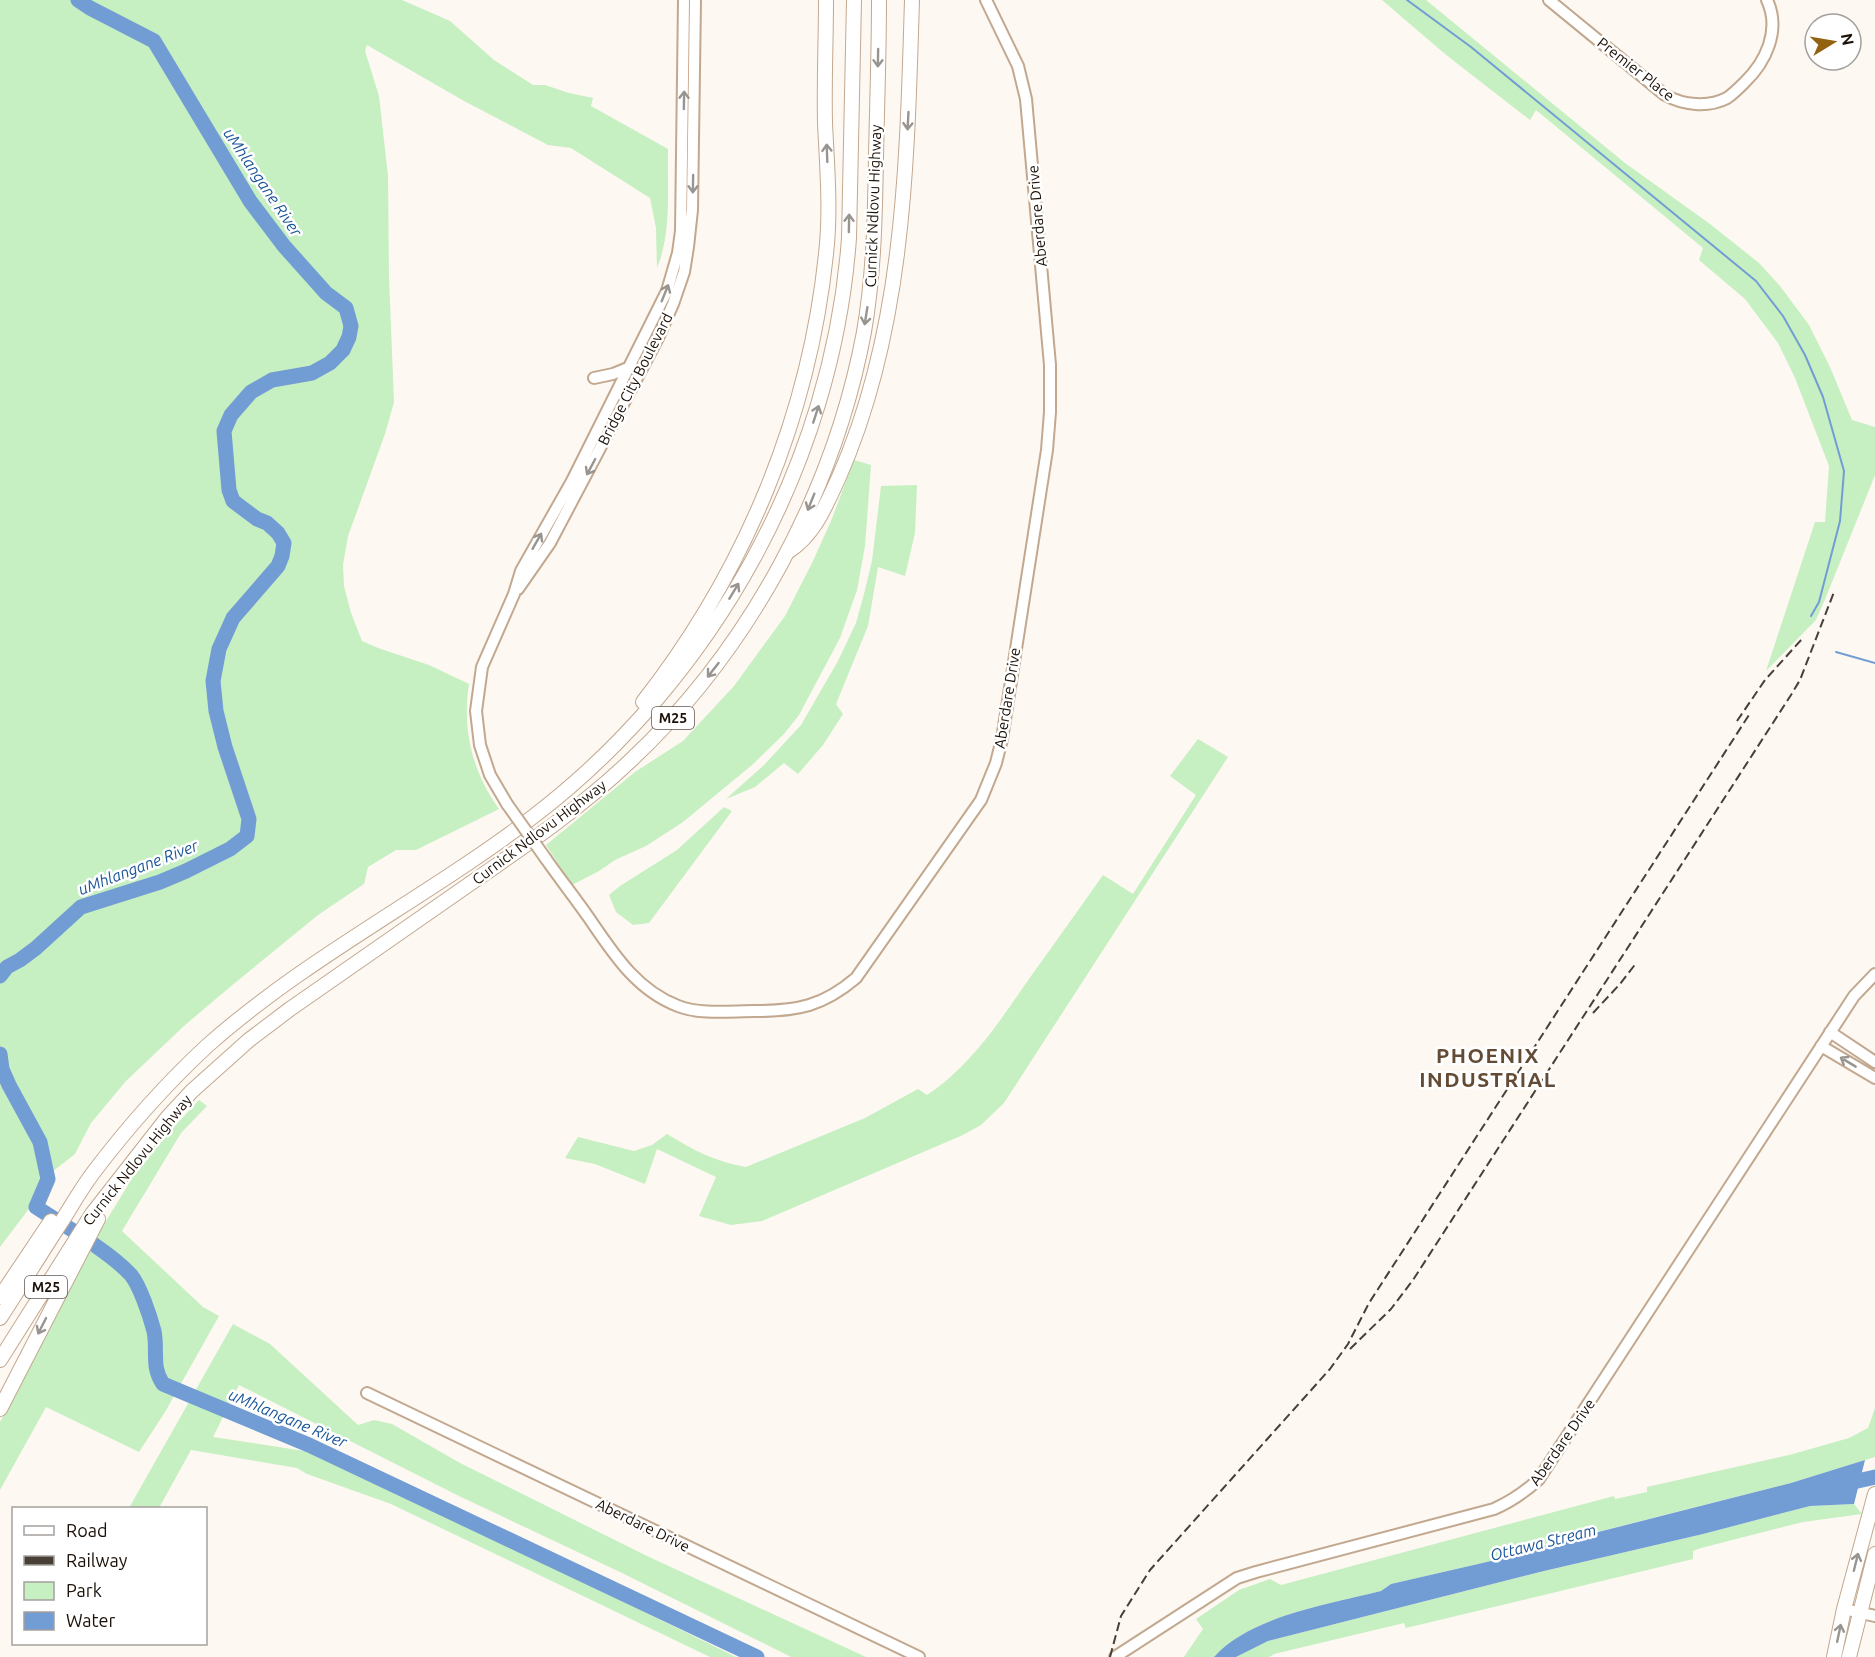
<svg xmlns="http://www.w3.org/2000/svg" width="1875" height="1657" viewBox="0 0 1875 1657" font-family="Ubuntu,sans-serif">
<rect width="100%" height="100%" fill="#fdf8f2"/>
<path fill="#c6efc2" d="M0,0h402l48,21 44,39 39,25h12l24,8 24,5 -2,8 77,43c-1,40 4,82 -11,119l-1,-40 -6,-30 -79,-50 -23,-3 -84,-44 -97,-56 -2,6 14,45 9,80 1,102 5,124 -9,32 -37,102 -5,29 1,21 7,27 11,28 16,7 51,17 40,19c-7,46 3,87 30,125l-83,41h-20l-28,17 -4,17 -46,31 -88,72 -45,38 -59,56 -35,42 -16,31 -32,25 -9,27 -6,4 -28,37z
M1382,0h44l199,163 85,61 49,39 21,23 29,39 21,42 22,53 23,7v48l-49,122 -10,23 -50,51 49,-149h10l4,-56 -34,-88 -17,-35 -33,-44 -46,-39 4,-12 -167,-138 -6,10 -85,-66z
M854,460l17,5 -6,81 -8,44 -17,48 -41,77 -15,19 -32,31 -69,57 -37,24 -31,14 -16,11 -27,14 -26,-40 89,-73 48,-31 51,-55 51,-70 28,-55 18,-40z
M917,485l-2,48 -10,43 -27,-9 -10,59 -32,78 7,10 -20,31 -25,29 -14,-11 -29,24 -29,12 38,-34 37,-40 37,-64 18,-38 8,-29 8,-33 9,-75z
M1198,739l30,18 -224,346 -23,22 -18,10 -201,86 -31,4 -32,-9 17,-39 -59,-28 -12,35 -50,-20 -30,-6 13,-21 56,14 18,-6 15,-11c26,16 49,28 79,33l119,-49 53,-29 9,6c44,-29 72,-73 102,-116 25,-35 50,-70 74,-104l30,19 63,-99 -26,-19z
M724,807l8,4 -83,112 -16,2 -17,-13 -7,-17 11,-9 57,-36z
M199,1100l8,6 -26,27 -59,98 81,76 16,9 -54,96 -26,40 -93,-45 -46,83v-68l103,-196 30,-49 38,-47z
M233,1324l37,20 88,81 16,-5 18,4 68,39 187,93 219,101h-75l-171,-85 -159,-75 -222,-112 -26,52 98,15 246,117 179,88h-26l-319,-153 -84,-30 -10,-6 -106,-18 -32,58h-30z
M1875,1408v49l-84,26 -254,64 -46,14 -100,23 -10,7c-51,13 -131,25 -167,66h-30l19,-28 -7,-10 43,-29 31,-11 11,6 333,-89 1,3 32,-7v-5l146,-33 56,-16 19,-10z
M1854,1504l8,10 -59,8 -102,26 -8,3v8l-287,69 -2,-5 -130,31 -5,3h-33l32,-16 276,-70 159,-37 107,-28z"/>
<path fill="#729dd4" d="M1865,1460l-11,44 -44,2 -107,28 -159,37 -276,70 -32,16h-22c36,-41 116,-53 167,-66l10,-7 100,-23 48,-14 252,-64z"/>
<g fill="none" stroke-linecap="round" stroke-linejoin="round">
<path stroke="#729dd4" stroke-width="2" d="M1407,0l64,47 285,234 27,35 22,39 18,42 21,74 -4,50 -21,81 -8,14
M1836,652l39,11"/>
<path stroke="#729dd4" stroke-width="15" d="M0,976l7,-9 13,-7 16,-12 45,-41 79,-25 26,-11 44,-22 17,-13 2,-17 -24,-72 -9,-36 -3,-30 6,-32 14,-31 45,-52 4,-10 2,-13 -6,-10 -11,-10 -10,-4 -24,-18 -4,-11 -5,-59 7,-16 20,-23 21,-12 40,-7 18,-10 13,-13 6,-13 2,-11 -5,-18 -20,-15 -42,-47 -34,-45 -96,-160 -64,-33 -12,-8
M0,1054l2,15 7,16 31,57 8,37 -12,28c27,18 73,44 95,68 9,11 19,41 23,56 4,19 -3,36 9,53l146,61 448,212
M1840,1485l35,-8"/>
<defs>
<path id="minor" d="M1549,0l116,95c18,10 43,13 62,3 6,-4 12,-10 17,-15 22,-21 37,-53 23,-83
M594,378l19,-4 17,-7
M518,589l32,-46 108,-205 15,-34 11,-32 4,-25 4,-37 3,-210
M507,804l-17,-29 -10,-30 -4,-34 6,-44 32,-73 7,-23 51,-90 95,-190 11,-38 3,-22 3,-231
M546,859c14,20 29,39 43,59 24,35 47,72 89,88 23,9 53,5 77,5 43,0 68,-5 101,-33l125,-178 15,-37 6,-24 45,-289 3,-38v-47l-24,-266 -8,-33 -32,-66
M1830,1032l45,30
M1821,1046l54,32
M367,1393l552,264
M1844,1609l31,7
M1115,1657l122,-79 19,-6 238,-63c18,-8 31,-17 45,-30l315,-483 21,-22"/>
<path id="major" d="M789,551c26,-17 37,-46 50,-74 66,-150 68,-316 73,-477
M643,702c101,-129 166,-284 183,-448 5,-43 1,-88 -1,-131 -1,-41 1,-82 1,-123
M0,1297l51,-76
M0,1318c21,-32 41,-65 62,-97 10,-16 19,-32 31,-48 34,-45 72,-88 114,-127 100,-89 221,-149 327,-230 179,-137 299,-353 315,-578l5,-238
M0,1360l92,-146 75,-96 25,-27 57,-51 41,-31c61,-42 121,-84 181,-126 55,-38 111,-76 159,-122 119,-111 204,-269 234,-429 10,-58 11,-116 12,-175 1,-52 3,-105 3,-157
M0,1409l98,-190
M1834,1657l10,-48 31,-115
M1849,1657l26,-103"/>
</defs>
<use href="#minor" stroke="#c2a88f" stroke-width="14"/>
<use href="#major" stroke="#c2a88f" stroke-width="16"/>
<use href="#minor" stroke="#fff" stroke-width="10"/>
<use href="#major" stroke="#fff" stroke-width="14"/>
<path stroke="#483f37" stroke-width="2" stroke-dasharray="9 4.5" stroke-linecap="butt" d="M1737,721l28,-41 37,-41
M1593,1013l27,-29 17,-22
M1350,1349l41,-40 22,-29 378,-585 9,-15 34,-88
M1110,1657l11,-41 29,-46 180,-201 18,-25 21,-41 380,-588"/>
<defs>
<path id="minor-bridge" d="M507,804l39,55"/>
</defs>
<use href="#minor-bridge" stroke="#c2a88f" stroke-width="14" stroke-linecap="butt"/>
<use href="#minor-bridge" stroke="#fff" stroke-width="10"/>
</g>
<defs><path id="oneway-shaft" d="M-6 0H5M1.5-3L5.5 0L1.5 3" fill="none" stroke-width="1.6" stroke-linecap="round" stroke-linejoin="round" transform="scale(1.5)"/></defs>
<g stroke="#989490">
<use href="#oneway-shaft" transform="translate(878 58) rotate(91)"/>
<use href="#oneway-shaft" transform="translate(684 100) rotate(-89)"/>
<use href="#oneway-shaft" transform="translate(908 121) rotate(93)"/>
<use href="#oneway-shaft" transform="translate(827 153) rotate(-92)"/>
<use href="#oneway-shaft" transform="translate(693 184) rotate(91)"/>
<use href="#oneway-shaft" transform="translate(849 223) rotate(-89)"/>
<use href="#oneway-shaft" transform="translate(665 293) rotate(-68)"/>
<use href="#oneway-shaft" transform="translate(866 316) rotate(99)"/>
<use href="#oneway-shaft" transform="translate(816 414) rotate(-72)"/>
<use href="#oneway-shaft" transform="translate(591 467) rotate(118)"/>
<use href="#oneway-shaft" transform="translate(811 502) rotate(112)"/>
<use href="#oneway-shaft" transform="translate(537 541) rotate(-60)"/>
<use href="#oneway-shaft" transform="translate(734 591) rotate(-59)"/>
<use href="#oneway-shaft" transform="translate(713 670) rotate(128)"/>
<use href="#oneway-shaft" transform="translate(1848 1062) rotate(-149)"/>
<use href="#oneway-shaft" transform="translate(42 1326) rotate(117)"/>
<use href="#oneway-shaft" transform="translate(1856 1562) rotate(-76)"/>
<use href="#oneway-shaft" transform="translate(1839 1633) rotate(-78)"/>
</g>
<g text-anchor="middle" dominant-baseline="central" stroke-width="5" stroke-linejoin="round" paint-order="stroke">
<g fill="#fff" stroke="#5f5852" stroke-width="1.5">
<rect x="652" y="707" width="42" height="22" rx="4.5"/>
<rect x="25" y="1276" width="42" height="22" rx="4.5"/>
</g>
<g font-size="14" font-weight="bold" fill="#1b1108">
<text x="673" y="718">M25</text>
<text x="46" y="1287">M25</text>
</g>
<g font-size="15" fill="#1b1108" stroke="#fff">
<text transform="translate(1636 69) rotate(38)">Premier Place</text>
<text transform="translate(873 206) rotate(-88)">Curnick Ndlovu Highway</text>
<text transform="translate(1037 216) rotate(-95)">Aberdare Drive</text>
<text transform="translate(635 379) rotate(-63)">Bridge City Boulevard</text>
<text transform="translate(1007 698) rotate(-81)">Aberdare Drive</text>
<text transform="translate(539 832) rotate(-37)">Curnick Ndlovu Highway</text>
<text transform="translate(137 1160) rotate(-51)">Curnick Ndlovu Highway</text>
<text transform="translate(1562 1442) rotate(-55)">Aberdare Drive</text>
<text transform="translate(643 1525) rotate(26)">Aberdare Drive</text>
</g>
<g font-size="16" font-style="italic" fill="#1b5598" stroke="#fff">
<text transform="translate(263 182) rotate(56)">uMhlangane River</text>
<text transform="translate(138 867) rotate(-21)">uMhlangane River</text>
<text transform="translate(288 1418) rotate(23)">uMhlangane River</text>
<text transform="translate(1543 1542) rotate(-14)">Ottawa Stream</text>
</g>
<g font-size="21" font-weight="bold" letter-spacing="1.5" fill="#634b35" stroke="#fff">
<text x="1488" y="1055">PHOENIX<tspan x="1488" dy="24">INDUSTRIAL</tspan></text>
</g>
</g>
<rect x="12" y="1507" width="195" height="138" fill="#ffffff" stroke="#a4a09c" stroke-width="1.5"/>
<rect x="24" y="1526" width="30" height="9" fill="#ffffff" stroke="#a4a09c" stroke-width="1.5"/>
<text x="66" y="1537" font-size="18" fill="#1b1108">Road</text>
<rect x="24" y="1556" width="30" height="9" fill="#483f37" stroke="#a4a09c" stroke-width="1.5"/>
<text x="66" y="1567" font-size="18" fill="#1b1108">Railway</text>
<rect x="24" y="1582" width="30" height="18" fill="#c6efc2" stroke="#a4a09c" stroke-width="1.5"/>
<text x="66" y="1597" font-size="18" fill="#1b1108">Park</text>
<rect x="24" y="1612" width="30" height="18" fill="#729dd4" stroke="#a4a09c" stroke-width="1.5"/>
<text x="66" y="1627" font-size="18" fill="#1b1108">Water</text>
<g transform="translate(1833 42) rotate(79)"><circle r="28" fill="#ffffff" stroke="#a4a09c" stroke-width="1.5"/>
<path d="M0-4.5L10 22L0 15L-10 22Z" fill="#936211"/>
<text y="-9" font-size="16" font-weight="bold" text-anchor="middle" fill="#1b1108">N</text>
</g>
</svg>
